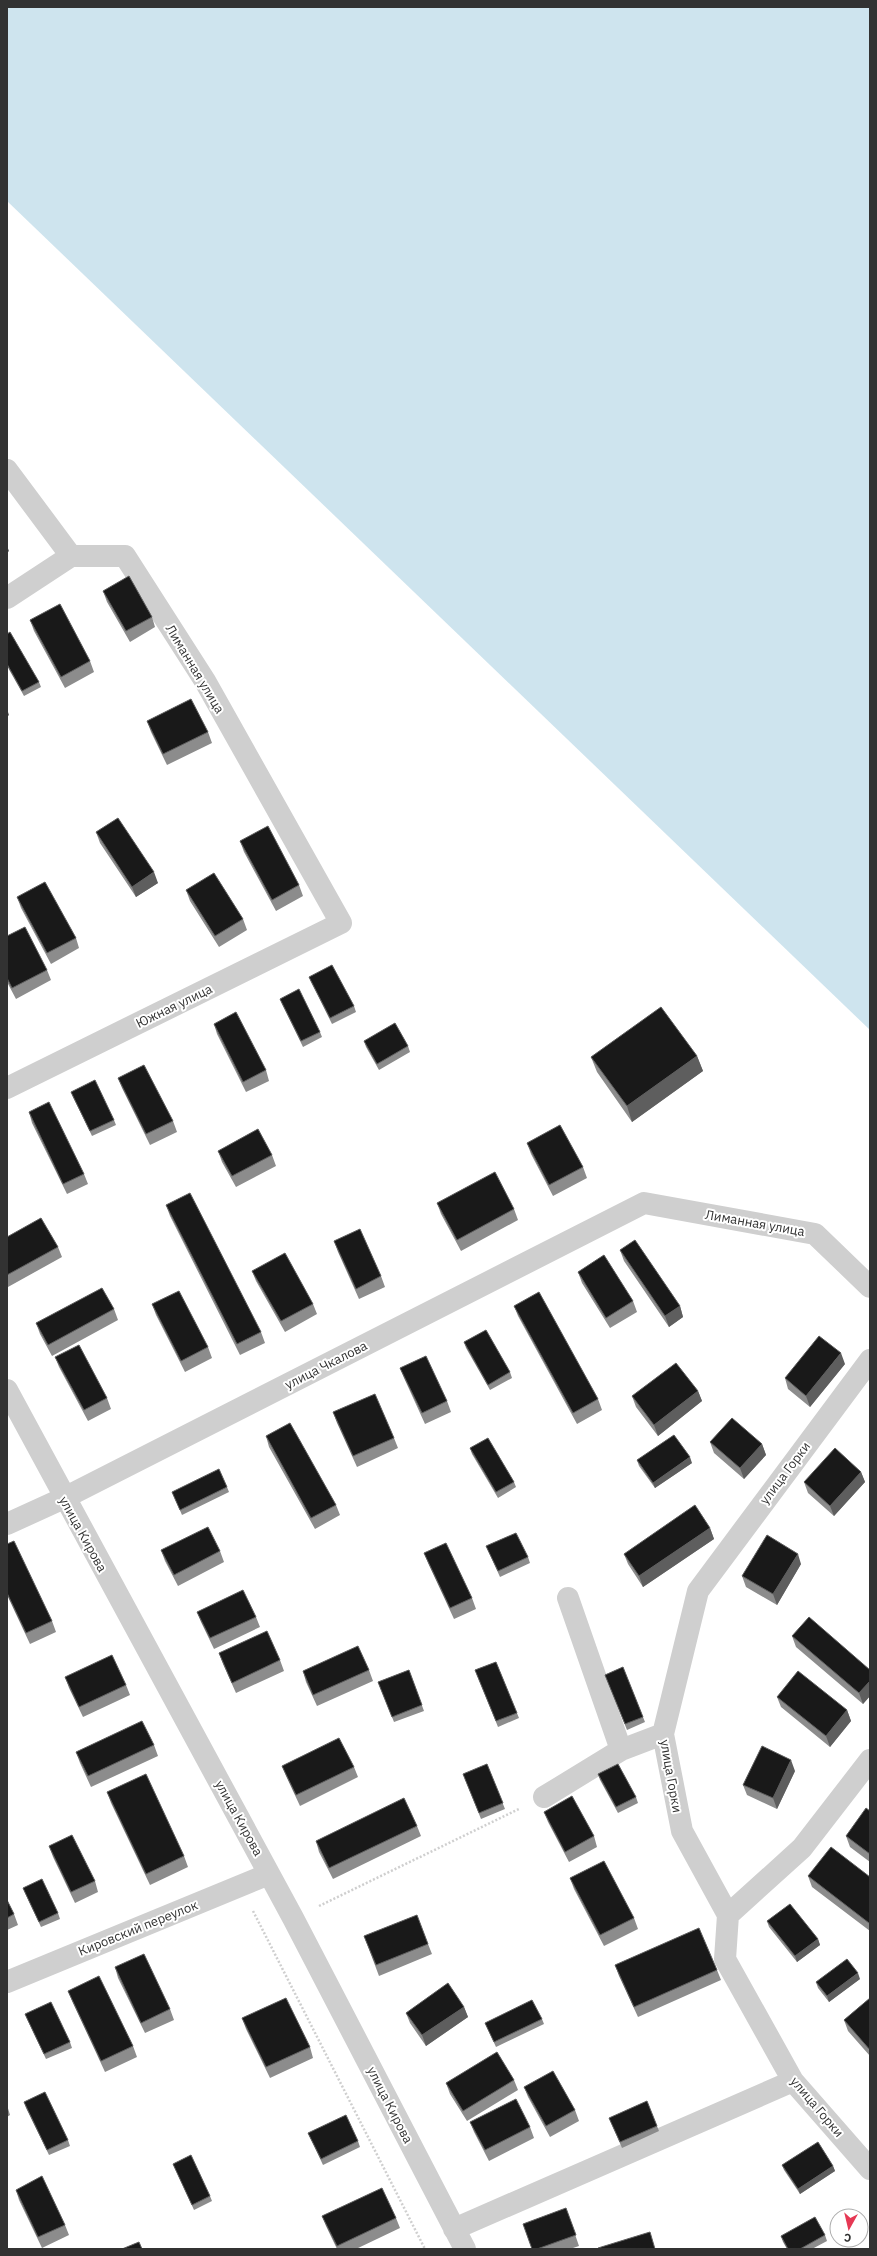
<svg xmlns="http://www.w3.org/2000/svg" width="877" height="2256" viewBox="0 0 877 2256" font-family="'IBM Plex Sans',sans-serif">
<rect width="100%" height="100%" fill="#fff"/>
<path fill="#cee4ee" d="M7,7h863v1023l-863,-829z"/>
<g fill="none" stroke-linecap="round" stroke-linejoin="round">
<path stroke="#cfcfcf" stroke-width="2.5" stroke-dasharray="2 2" stroke-linecap="butt" d="M319,1906l200,-97
M253,1911l172,338"/>
<path stroke="#cfcfcf" stroke-width="22" d="M7,470l64,86h54l80,125 136,242 -334,165
M7,598l64,-42
M870,1360l-172,231 -35,143 19,97 46,84 -3,44 68,122 77,88
M7,1390l286,528 172,331
M7,1524l57,-26 580,-295 171,31 55,53
M568,1598l53,152
M544,1797l77,-47 42,-16
M728,1915l74,-67 68,-88
M7,1982l262,-108
M454,2229l339,-148"/>
</g>
<path fill="#8c8c8c" d="M103,591l49,26 3,10 -25,15 -23,-40z
M30,620l60,41 4,11 -29,16 -31,-57z
M7,634l32,48 2,5 -17,9 -17,-30z
M147,721l61,11 4,11 -45,22 -16,-33z
M96,832l62,51 -22,14 -36,-54z
M240,841l59,44 4,11 -27,15 -32,-59z
M186,890l57,29 4,11 -28,17 -29,-46z
M17,897l59,41 3,10 -28,16 -30,-56z
M7,936l40,34 4,10 -35,19 -9,-17z
M309,977l45,29 2,6 -24,12 -21,-42z
M280,999l40,33 2,5 -19,10 -21,-43z
M214,1024l52,46 3,11 -23,11 -29,-58z
M364,1041l44,5 2,6 -31,18 -13,-23z
M697,1056l6,15 -71,51 -35,-50 -6,-15z
M118,1078l55,43 4,11 -27,13 -28,-57z
M71,1092l43,28 2,5 -24,11 -19,-39z
M29,1112l55,62 4,10 -21,10 -35,-71z
M527,1143l56,24 4,11 -34,18 -22,-42z
M218,1151l54,4 4,11 -40,21 -14,-25z
M437,1203l77,6 4,11 -57,31 -20,-37z
M166,1205l95,127 4,11 -25,12 -70,-139z
M7,1237l51,10 4,10 -54,30 -1,-2z
M334,1241l47,35 4,11 -26,12 -21,-47z
M620,1250l60,56 3,11 -14,10 -45,-66z
M252,1271l61,33 4,10 -32,18 -29,-51z
M578,1272l55,29 4,11 -27,16 -28,-45z
M152,1304l56,43 4,11 -27,14 -29,-57z
M514,1306l84,93 4,11 -25,14 -59,-108z
M114,1309l4,11 -66,36 -12,-22 -4,-11z
M464,1342l46,30 2,6 -22,12 -24,-42z
M55,1357l52,41 4,11 -23,12 -29,-54z
M845,1364l-35,43 -22,-18 -3,-11z
M400,1368l47,33 4,11 -26,12 -21,-46z
M698,1391l4,10 -44,35 -22,-29 -4,-11z
M333,1412l61,26 4,10 -41,19 -20,-44z
M266,1436l70,69 4,10 -25,14 -46,-82z
M710,1442l52,2 4,11 -22,24 -30,-26z
M470,1448l44,34 2,5 -18,11 -26,-44z
M637,1460l55,3 -37,25 -16,-22z
M861,1472l4,10 -31,34 -26,-23 -4,-11z
M227,1487l2,5 -47,23 -10,-23z
M710,1528l4,11 -71,48 -15,-23 -4,-10z
M7,1544l45,77 4,11 -26,12 -23,-49z
M486,1546l42,11 2,6 -30,14z
M161,1550l59,1 4,11 -46,24 -13,-25z
M424,1553l48,45 4,11 -22,10 -26,-56z
M801,1564l-24,41 -31,-18 -4,-11z
M197,1612l59,5 4,10 -46,22 -13,-27z
M792,1636l78,34v26l-7,8 -67,-57z
M219,1653l61,7 4,11 -48,22 -13,-29z
M496,1662l23,56 -21,9 -23,-57z
M623,1667l22,55 -18,8 -22,-55z
M369,1670l4,11 -56,25 -11,-24 -3,-11z
M409,1670l15,41 -30,11 -16,-40z
M65,1677l61,8 4,10 -47,22 -14,-29z
M777,1697l70,13 4,11 -21,26 -49,-40z
M154,1745l4,11 -67,31 -11,-24 -4,-11z
M487,1764l18,45 -24,10 -16,-40z
M282,1766l72,1 4,10 -58,29 -14,-30z
M795,1771l-18,38 -30,-14 -4,-10z
M598,1774l38,23 2,6 -20,10 -18,-33z
M107,1792l77,64 4,11 -38,18 -39,-82z
M870,1811v51l-20,-15 -4,-11z
M544,1812l50,24 3,11 -28,15 -21,-40z
M417,1826l4,10 -88,43 -14,-27 -3,-11z
M49,1846l46,35 3,11 -23,11 -22,-46z
M808,1876l62,1v54l-58,-44z
M570,1878l64,40 4,11 -34,17 -30,-57z
M23,1888l35,25 2,6 -19,8 -16,-34z
M7,1900l7,14 4,11 -11,5z
M767,1921l51,18 2,6 -23,17 -28,-35z
M364,1936l64,8 4,10 -53,22z
M615,1965l102,5 4,10 -83,37 -19,-41z
M115,1967l55,42 4,11 -29,13 -27,-55z
M860,1979l-31,23 -11,-14 -2,-6z
M68,1991l65,55 4,11 -32,15 -33,-71z
M870,1998v58l-22,-25 -4,-11z
M464,2007l4,10 -42,29 -16,-23 -4,-10z
M25,2014l45,28 2,6 -26,11 -19,-40z
M242,2018l68,29 3,11 -43,20 -24,-49z
M542,2019l2,5 -48,23 -11,-24z
M514,2080l4,10 -51,31 -17,-27 -4,-11z
M524,2087l51,23 4,11 -29,16 -22,-40z
M24,2102l44,38 2,6 -21,9 -23,-47z
M7,2105l3,10 -3,2z
M609,2118l48,8 2,5 -37,17z
M470,2122l60,5 4,11 -45,23 -15,-29z
M308,2133l50,8 2,6 -37,18z
M173,2164l37,32 2,5 -18,9z
M782,2165l51,1 2,5 -35,23 -16,-24z
M16,2190l49,35 4,10 -27,13 -23,-48z
M566,2208l13,38 -9,3h-38z
M322,2216l74,2 4,10 -44,21h-19l-11,-23z
M825,2235l2,6 -15,8h-25l-4,-7 -2,-6z"/>
<path fill="#5e5e5e" d="M7,546l2,5 -2,2z
M7,709l2,6 -2,2z
M154,872l4,11 -22,14 -4,-10z
M697,1056l6,15 -71,51 -5,-16z
M680,1306l3,11 -14,10 -4,-11z
M841,1353l4,11 -35,43 -4,-11z
M698,1391l4,10 -44,35 -4,-11z
M762,1444l4,11 -22,24 -4,-11z
M690,1457l2,6 -37,25 -2,-5z
M861,1472l4,10 -31,34 -4,-10z
M710,1528l4,11 -71,48 -4,-11z
M798,1554l3,10 -24,41 -4,-11z
M870,1681v15l-7,8 -4,-11z
M847,1710l4,11 -21,26 -4,-11z
M791,1760l4,11 -18,38 -4,-11z
M818,1939l2,6 -23,17 -2,-6z
M858,1973l2,6 -31,23 -2,-6z
M464,2007l4,10 -42,29 -4,-11z
M833,2166l2,5 -35,23 -2,-5z"/>
<path fill="#191919" stroke="#5e5e5e" d="M129,576l23,41 -26,14 -23,-40z
M60,604l30,57 -29,16 -31,-57z
M10,632l29,50 -17,9 -15,-27v-30z
M191,699l17,33 -45,22 -16,-33z
M118,818l36,54 -22,15 -36,-55z
M268,826l31,59 -27,15 -32,-59z
M214,873l29,46 -28,17 -29,-46z
M45,882l31,56 -29,15 -30,-56z
M25,927l22,43 -35,18 -5,-10v-42z
M332,965l22,41 -24,12 -21,-41z
M299,989l21,43 -19,9 -21,-42z
M661,1007l36,49 -70,50 -36,-49z
M236,1012l30,58 -23,12 -29,-58z
M395,1023l13,23 -31,18 -13,-23z
M144,1065l29,56 -27,13 -28,-56z
M95,1080l19,40 -24,11 -19,-39z
M49,1102l35,72 -21,10 -34,-72z
M560,1125l23,42 -34,18 -22,-42z
M258,1129l14,26 -40,21 -14,-25z
M495,1172l19,37 -57,31 -20,-37z
M190,1193l71,139 -24,12 -71,-139z
M41,1218l17,29 -51,28v-38z
M360,1229l21,47 -25,13 -22,-48z
M635,1240l45,66 -15,10 -45,-66z
M285,1253l28,51 -32,17 -29,-50z
M604,1255l29,46 -27,17 -28,-46z
M102,1288l12,21 -66,36 -12,-22z
M179,1291l29,56 -27,14 -29,-57z
M539,1292l59,107 -25,14 -59,-107z
M486,1330l24,42 -22,13 -24,-43z
M819,1336l22,17 -35,43 -21,-18z
M79,1345l28,53 -23,12 -29,-53z
M426,1356l21,45 -25,12 -22,-45z
M676,1363l22,28 -44,34 -22,-29z
M375,1394l19,44 -41,18 -20,-44z
M732,1418l30,26 -22,24 -30,-26z
M290,1423l46,82 -25,13 -45,-82z
M674,1435l16,22 -37,26 -16,-23z
M488,1438l26,44 -18,10 -26,-44z
M835,1448l26,24 -31,34 -26,-24z
M219,1469l8,18 -47,23 -8,-18z
M695,1505l15,23 -71,48 -15,-22z
M208,1527l12,24 -46,24 -13,-25z
M516,1533l12,24 -30,14 -12,-25z
M767,1535l31,19 -25,40 -31,-18z
M14,1541l38,80 -26,12 -19,-40v-49z
M446,1543l26,55 -22,10 -26,-55z
M243,1590l13,27 -46,21 -13,-26z
M809,1617l61,53v11l-11,12 -67,-57z
M267,1631l13,29 -48,23 -13,-30z
M358,1646l11,24 -56,25 -10,-24z
M112,1655l14,30 -47,22 -14,-30z
M496,1662l21,51 -21,8 -21,-51z
M623,1667l20,50 -18,7 -20,-49z
M409,1670l13,35 -30,12 -14,-35z
M798,1671l49,39 -21,26 -49,-39z
M142,1721l12,24 -66,31 -12,-24z
M339,1738l15,29 -58,28 -14,-29z
M762,1746l29,14 -18,38 -30,-13z
M487,1764l16,39 -24,10 -16,-39z
M618,1764l18,33 -20,10 -18,-33z
M146,1774l38,82 -38,18 -39,-82z
M572,1796l22,40 -29,16 -21,-40z
M404,1798l13,28 -88,42 -13,-27z
M866,1808l4,3v43l-24,-18z
M72,1835l23,46 -24,11 -22,-46z
M831,1847l39,30v44l-1,2 -61,-47z
M604,1861l30,57 -34,17 -30,-57z
M42,1879l16,34 -19,9 -16,-34z
M7,1900l7,14 -7,4z
M790,1904l28,35 -23,17 -28,-35z
M417,1915l11,29 -52,21 -12,-29z
M699,1928l18,42 -83,37 -19,-42z
M144,1954l26,55 -29,14 -26,-56z
M847,1959l11,14 -31,23 -11,-14z
M99,1976l34,70 -32,15 -33,-70z
M448,1983l16,24 -42,28 -16,-22z
M286,1998l24,49 -44,20 -24,-49z
M870,1998v52l-26,-30z
M532,2000l10,19 -48,23 -9,-19z
M51,2002l19,40 -26,12 -19,-40z
M497,2052l17,28 -51,31 -17,-28z
M553,2071l22,39 -29,16 -22,-39z
M45,2092l23,48 -21,10 -23,-48z
M516,2099l14,28 -45,23 -15,-28z
M647,2101l10,25 -37,16 -11,-24z
M346,2115l12,26 -37,18 -13,-26z
M818,2142l15,24 -35,23 -16,-24z
M191,2155l19,41 -18,9 -19,-41z
M42,2176l23,49 -27,12 -22,-47z
M382,2188l14,30 -59,28 -15,-30z
M566,2208l10,27 -39,14h-5l-9,-25z
M815,2217l10,18 -25,14h-12l-7,-13z
M650,2232l5,17h-57v-1z
M139,2242l3,7h-20z"/>
<g text-anchor="middle" dominant-baseline="central" stroke-width="4" stroke-linejoin="round" paint-order="stroke">
<g font-size="13" fill="#323232" stroke="#fff">
<text transform="translate(195 669) rotate(59)">Лиманная улица</text>
<text transform="translate(174 1006) rotate(-26)">Южная улица</text>
<text transform="translate(755 1223) rotate(10)">Лиманная улица</text>
<text transform="translate(326 1365) rotate(-27)">улица Чкалова</text>
<text transform="translate(785 1473) rotate(-53)">улица Горки</text>
<text transform="translate(83 1534) rotate(61)">улица Кирова</text>
<text transform="translate(671 1776) rotate(80)">улица Горки</text>
<text transform="translate(239 1818) rotate(61)">улица Кирова</text>
<text transform="translate(138 1928) rotate(-22)">Кировский переулок</text>
<text transform="translate(390 2105) rotate(63)">улица Кирова</text>
<text transform="translate(817 2107) rotate(50)">улица Горки</text>
</g>
</g>
<rect width="877" height="2256" fill="none" stroke="#323232" stroke-width="16"/>
<g transform="translate(849 2228) rotate(188)"><circle r="19" fill="#ffffff" stroke="#adadad"/>
<path d="M0-3L7 15L0 10L-7 15Z" fill="#e63854"/>
<text y="-6" font-size="11" font-weight="bold" text-anchor="middle" fill="#323232">С</text>
</g>
</svg>
